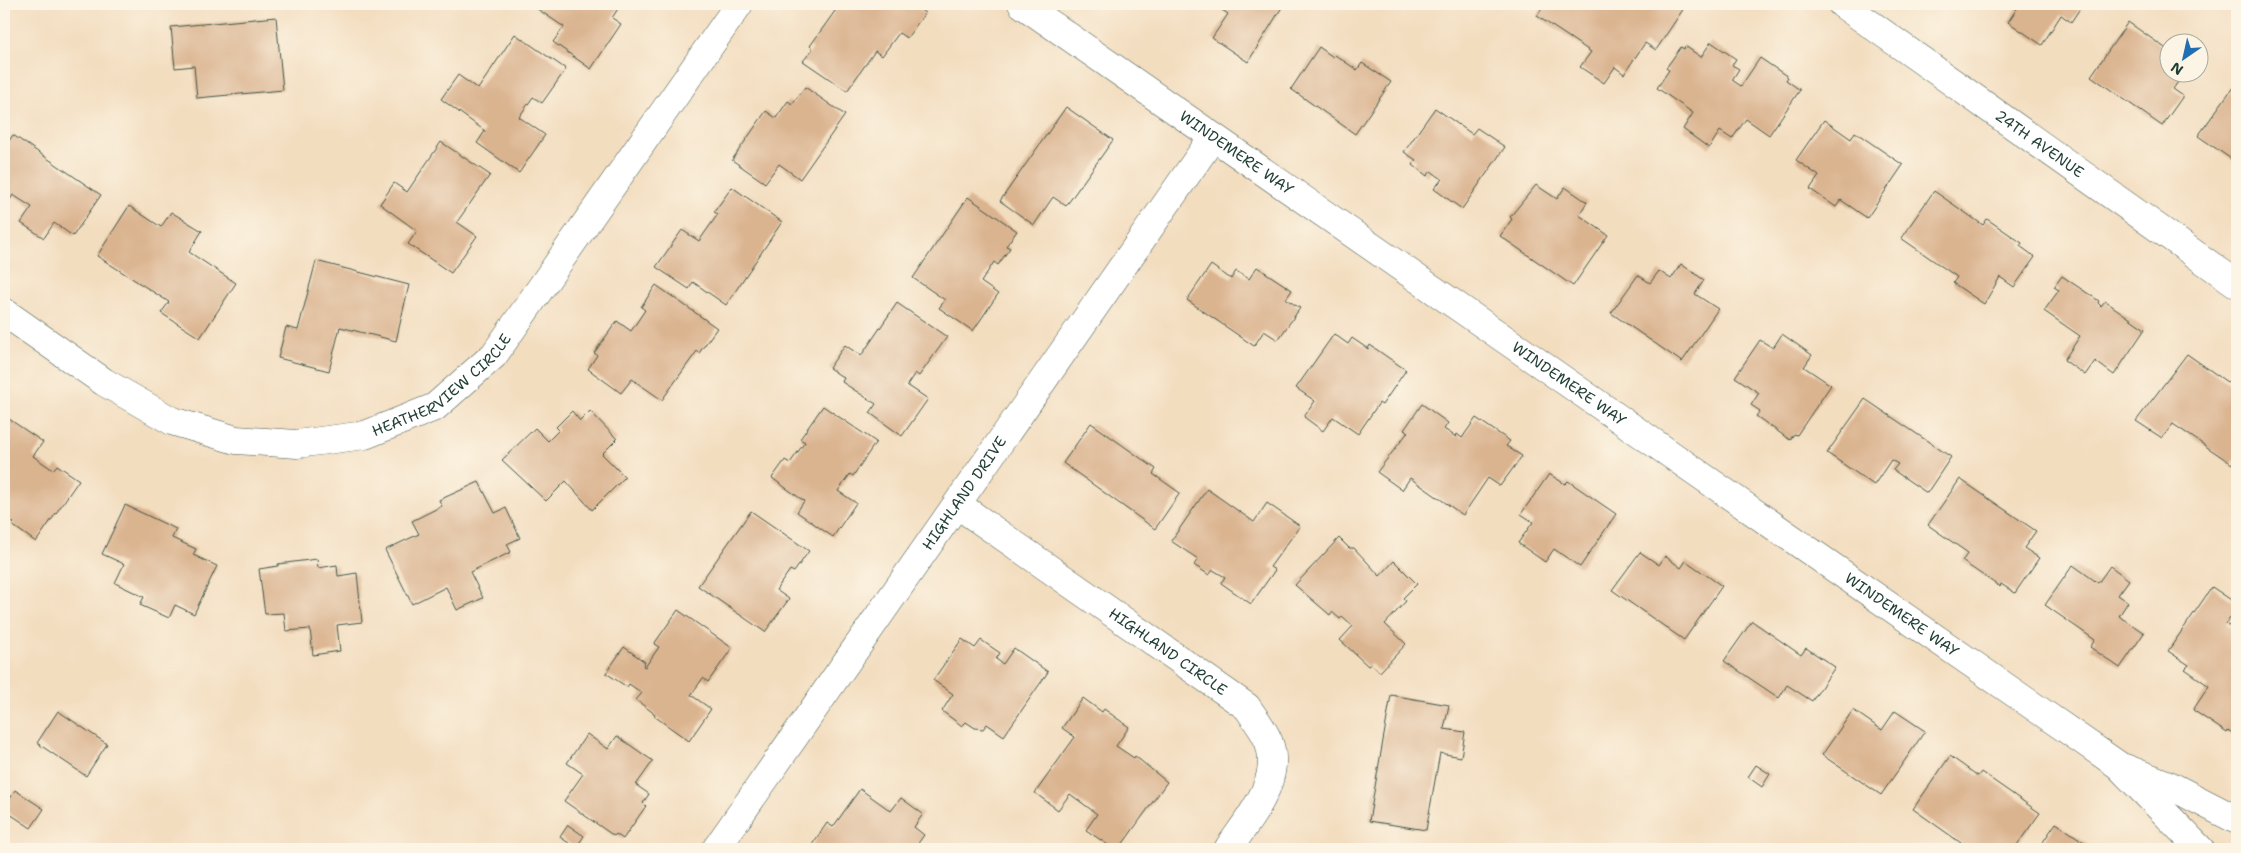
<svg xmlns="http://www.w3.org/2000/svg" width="2241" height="853" viewBox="0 0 2241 853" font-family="'Shantell Sans',sans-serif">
<rect width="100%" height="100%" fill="#fcf5e5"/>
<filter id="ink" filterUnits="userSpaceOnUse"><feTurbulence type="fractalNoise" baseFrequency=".02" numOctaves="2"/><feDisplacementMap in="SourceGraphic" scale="10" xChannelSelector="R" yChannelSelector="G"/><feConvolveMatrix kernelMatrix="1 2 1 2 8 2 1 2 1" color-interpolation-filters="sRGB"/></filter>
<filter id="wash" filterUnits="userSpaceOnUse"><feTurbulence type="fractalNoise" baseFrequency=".0096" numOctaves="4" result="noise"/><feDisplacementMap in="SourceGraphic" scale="20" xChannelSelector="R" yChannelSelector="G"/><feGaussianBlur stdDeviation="1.12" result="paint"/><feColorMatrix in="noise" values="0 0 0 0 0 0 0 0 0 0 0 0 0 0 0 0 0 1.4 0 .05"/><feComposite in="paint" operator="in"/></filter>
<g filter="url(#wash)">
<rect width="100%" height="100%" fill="#f3ddbf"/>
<g id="blocks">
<path fill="#dab38f" d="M539,4h82l-9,14 9,6 -30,45 -38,-27 11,-15 -28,-19z
M840,4h72l13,9 -18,25 -8,-5 -17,23 -7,-5 -28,40 -44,-30 10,-12 -3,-3z
M1213,4h71l-36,58 -36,-24 16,-24z
M1545,4h133l6,4 -28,42 -11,-7 -21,31 -9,-7 -11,16 -24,-16 11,-15 -54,-36z
M2020,4h63l-12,18 -10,-7 -19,30 -34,-23z
M276,17l7,73 -86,8 -3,-32 -19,2 -4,-41z
M2128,22l40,28v22h17l-12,17 10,7 -21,30 -71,-50z
M515,34l51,35 -24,34 -9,-6 -14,20 26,18 -26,38 -42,-30 8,-12 -44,-32 17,-24 20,14z
M1711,42l25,17 -4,6 7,4 -7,11 9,6 19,-28 28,19 -2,3 14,10 -31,45 -23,-16 -14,20 -12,-8 -11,17 -26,-19 10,-16 -36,-25 12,-18 -3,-2 15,-21 3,2 1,-3 16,11z
M1319,47l14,10 2,-2 22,15 5,-7 29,19 -36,52 -64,-45z
M2236,83l1,1v79l-39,-27z
M805,87l40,28 -45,64 -21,-15 -14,19 -33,-23 34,-49 10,7 12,-17 4,3z
M1066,107l47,33 -47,66 -13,-9 -19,28 -34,-24z
M1435,108l37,26 5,-6 28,19 -43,62 -28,-20 8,-10 -11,-8 -4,5 -14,-11 3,-5 -12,-8z
M1824,120l27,19 4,-7 48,33 -36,53 -26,-18 -5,7 -26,-18 9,-13 -23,-16z
M13,135l88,60 -28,41 -19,-13 -10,15 -23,-15 11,-16 -19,-12 -9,14v-61z
M441,142l49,33 -33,47 20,14 -26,37 -43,-29 9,-13 -37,-27 14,-21 13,9z
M1536,185l21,14 8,-12 22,15 -8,13 29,20 -35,51 -73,-50 12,-17 -2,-2z
M732,187l50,35 -56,83 -33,-23 -4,7 -33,-22 26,-37 17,11 19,-27 -4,-2z
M1934,191l49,34 4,-6 35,24 -2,3 15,11 -21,30 -14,-10 -16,27 -31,-21 4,-6 -56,-39z
M968,197l49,34 -11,15 4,2 -12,17 -4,-3 -13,20 17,12 -25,37 -34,-23 6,-8 -32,-22z
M129,206l32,21 10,-15 31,19 -13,21 47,31 -36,55 -39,-25 8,-11 -72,-46z
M316,261l93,24 -13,56 -56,-14 -11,44 -51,-13 8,-31 12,3z
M1681,264l23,16 -9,14 23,15 -36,53 -71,-49 27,-38 12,8 9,-12 12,8z
M1211,265l20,14 5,-8 13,8 8,-12 35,23 -6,9 14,9 -22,32 -14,-9 -10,15 -67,-46z
M2062,276l37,25 -1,2 3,3 4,-5 40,28 -31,46 -19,-14 -10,14 -21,-15 16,-24 -36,-25 15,-21 -5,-3z
M656,285l61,43 -18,25 -2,-2 -35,49 -30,-21 -11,14 -33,-24 9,-14 -3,-2 23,-32 14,10 14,-21 -4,-3z
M897,303l50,34 -28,39 -4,-3 -8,12 21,14 -26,37 -32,-23 6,-9 -34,-22 2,-4 -15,-10 16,-23 16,11z
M1334,334l14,10 4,-6 16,11 2,-4 36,25 -24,35 -3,-2 -21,31 -25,-17 -10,14 -19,-14 11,-16 -19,-13z
M1782,334l30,21 -8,12 27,18 -34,50 -3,-1 -4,6 -34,-24 4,-5 -9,-6 8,-12 -24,-16 25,-37 13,8z
M2187,354l50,35 -2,4 2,64 -5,7 -59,-40 -11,14 -26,-17z
M1865,399l86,58 -24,36 -34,-23 5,-6 -7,-4 -17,25 -47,-32z
M1422,404l26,19 -4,6 12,8 1,-3 5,4 14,-20 34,23 -4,5 16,10 -22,30 -12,-8 -25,37 -53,-37 -8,12 -25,-18 31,-40 -4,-2z
M823,406l53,36 -23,34 -3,-2 -12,17 18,12 -23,34 -36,-25 7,-11 -32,-23 13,-18 5,3 15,-21 -5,-3z
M572,411l8,10 10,-10 27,28 -15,15 23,23 -33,33 -26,-29 -20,20 -44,-41 33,-32 13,13 11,-11 -3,-3z
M9,419l34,23 -10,14 20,14 4,-5 22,15 -43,62 -24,-17 2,-2 -10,-7v-89z
M1091,423l65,46 -3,5 27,19 -25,36 -92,-66z
M1549,474l16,10 3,-3 48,33 -36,53 -26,-18 -9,13 -27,-19 15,-21 -12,-8z
M1960,479l76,52 -12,17 15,10 -24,35 -14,-9 -1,3 -38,-26 6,-8 -40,-28z
M479,482l16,31 11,-5 14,30 -13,6 4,8 -41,20 13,26 -26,12 -11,-23 -34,17 -27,-54 34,-16 -7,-13 30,-15 -3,-6z
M1207,489l47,33 13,-19 33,23 -30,41 5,3 -24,34 -30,-21 4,-6 -12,-7 -4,5 -15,-10 4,-6 -27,-18z
M125,505l51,24 -4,9 24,11 -3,6 24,11 -23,48 -19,-9 -6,13 -29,-13 4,-8 -29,-14 9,-19 -22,-10z
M751,511l58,40 -15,21 -4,-2 -14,20 13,9 -24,33 -67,-46z
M1339,538l10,10h5l26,28 14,-15 23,23 -14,14 3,3 -21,23 21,20 -26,28 -9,-8 -3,2 -28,-26 13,-14 -11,-10 -2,3 -8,-7 -2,3 -35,-30z
M1640,552l19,13 6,-9 16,12 5,-7 36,25 -38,54 -72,-50z
M317,559l1,9 19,-3 1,11 19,-3 5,49 -25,3 3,26 -27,4 -3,-26 -24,2 -2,-18 -19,1 -6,-45 19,-3v-2z
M2073,565l25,18 12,-17 19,14 -11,15 10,7 -9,14 25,17 -24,35 -30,-21 5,-7 -50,-35z
M2212,587l25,17v4l-11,16 11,7v106l-9,-6 -1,2 -34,-23 16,-24 -24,-17 4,-4 -21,-14z
M678,610l54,38 -24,34 -5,-4 -12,17 20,14 -22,32 -35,-25 1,-2 -19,-14 6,-7 -13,-9 -2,3 -21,-14 18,-26 21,15 -2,4 2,1 14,-20 -5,-3z
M1752,621l49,34 5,-7 29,19 -23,34 -25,-16 -8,13 -55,-37z
M962,639l13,9 6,-8 19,13 -4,6 7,5 11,-16 34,24 -44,64 -17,-12 -4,5 -8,-1 -9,-6 -4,4 -20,-15 11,-17 -20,-14z
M1391,695l58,10 -5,24 21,3 -4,25 -21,-4 -14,77 -57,-9z
M1083,698l19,14 2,-3 25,18 -13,19 18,12 1,-2 32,26 -48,67h-5l-28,-19 11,-16 -27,-20 -12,16 -23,-17 40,-56 -13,-9z
M1853,710l29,20 13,-19 30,20 -44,64 -59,-40z
M58,711l49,33 -21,32 -49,-33z
M587,734l21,15 9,-13 36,25 -17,24 13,9 -6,9 3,3 -23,33 -7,-5 -2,2 -50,-35 19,-27 -16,-11z
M1950,756l28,20 3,-4 59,41 -26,36h-57l4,-6 -48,-34z
M1756,765l14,9 -8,13 -14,-10z
M860,789l31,22 10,-13 22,16 -9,13 10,8 -10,14h-105l18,-26 6,4z
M15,790l29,19 -13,19 -27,-18z
M2056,823l34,23 -3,3h-49z
M568,825l16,11 -8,12 -16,-11z"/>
</g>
</g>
<g filter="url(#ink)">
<use href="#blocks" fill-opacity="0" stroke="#3f5549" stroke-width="1"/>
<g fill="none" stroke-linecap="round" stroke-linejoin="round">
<defs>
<g id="street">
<path id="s1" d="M1022,4l1096,761 82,84"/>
<path id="s2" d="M1842,4l395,280"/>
<path id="s3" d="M4,312l100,70 68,39 64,19 61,4 68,-9 70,-28 59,-52 245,-351"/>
<path id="s4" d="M958,505l289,202c6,9 14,19 19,29 21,40 -17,82 -38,113"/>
<path d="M2125,768l44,17 68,35"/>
<path id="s5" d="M716,849l497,-712"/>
</g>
</defs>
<use href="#street" stroke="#3f5549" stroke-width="29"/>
<use href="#street" stroke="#fff" stroke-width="28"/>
</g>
</g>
<g text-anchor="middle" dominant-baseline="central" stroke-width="5" stroke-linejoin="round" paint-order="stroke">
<g font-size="15" fill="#1f3d34" stroke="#fcf5e5">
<text stroke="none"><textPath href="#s2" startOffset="242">24TH AVENUE</textPath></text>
<text stroke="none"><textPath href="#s1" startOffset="261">WINDEMERE WAY</textPath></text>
<text stroke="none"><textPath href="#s3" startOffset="490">HEATHERVIEW CIRCLE</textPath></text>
<text stroke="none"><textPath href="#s1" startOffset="666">WINDEMERE WAY</textPath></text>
<text stroke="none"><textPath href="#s5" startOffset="434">HIGHLAND DRIVE</textPath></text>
<text stroke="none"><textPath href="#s1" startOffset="1071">WINDEMERE WAY</textPath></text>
<text stroke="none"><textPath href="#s4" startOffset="256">HIGHLAND CIRCLE</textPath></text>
</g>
</g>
<rect width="2241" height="853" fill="none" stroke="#fcf5e5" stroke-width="20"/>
<g transform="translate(2184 58) rotate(214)"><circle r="24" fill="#fcf5e5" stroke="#a4ab9e"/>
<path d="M0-4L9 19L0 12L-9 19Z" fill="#1f6fb2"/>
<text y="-8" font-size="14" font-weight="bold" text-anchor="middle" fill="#1f3d34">N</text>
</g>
</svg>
